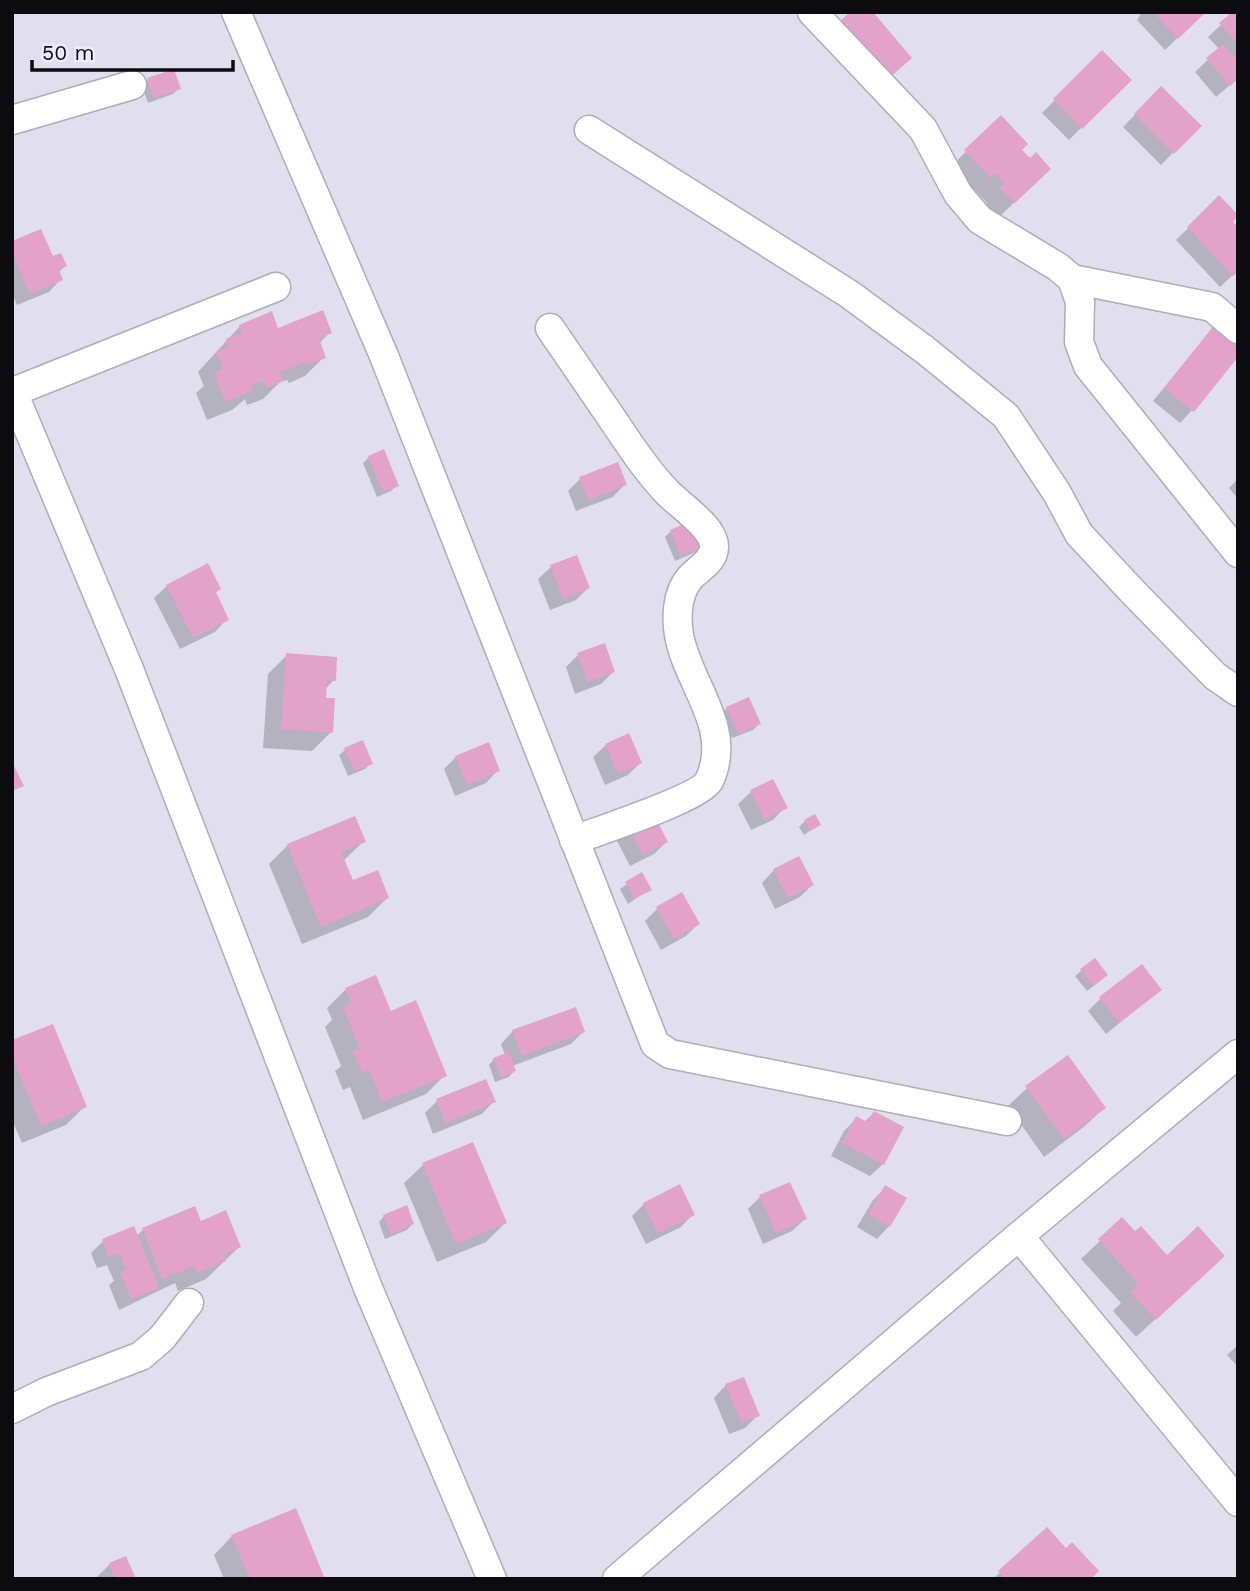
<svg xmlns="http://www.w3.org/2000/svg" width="1250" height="1591" viewBox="0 0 1250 1591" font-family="'Work Sans',sans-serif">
<rect width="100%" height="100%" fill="#e1dfee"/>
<path fill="#0003" d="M1142,12h62l-39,38 -28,-30z
M1235,12h3v66l-22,19 -21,-25 24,-23 -11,-12z
M1102,53l27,27 -60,60 -27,-27z
M148,80l31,8 -6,6 -25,9 -6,-17z
M1161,88l38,38 -38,39 -38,-38z
M1001,118l19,32 10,37 -35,34 -13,-13 5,-5 -12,-13 -4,5 -24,-25z
M1219,198l12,24 7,48 -18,17 -44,-47z
M12,243l53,23 -7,7 3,6 -12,13 -32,13 -5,-12z
M240,326l90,6 -11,12 5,13 -19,19 -16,7 -2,-3 -7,2 -17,17 -16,6 -2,-6 -13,11 -25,10 -11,-27 8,-7 -6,-14z
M1215,326l-23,84 -12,13 -27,-22z
M369,457l28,28 -6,6 -14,6 -14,-34z
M580,479l45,5 -12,13 -37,14 -8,-20z
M1238,479v20l-9,-11z
M671,531l30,15 -5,6 -21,9 -10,-24z
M576,557l12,31 -12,12 -26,10 -12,-31 13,-12z
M167,586l52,3 -5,5 13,25 -12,13 -35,17 -26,-51z
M287,655l47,25 -10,10 7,42 -19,19 -49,-3 5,-74z
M578,655l35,17 -12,12 -26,10 -9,-27z
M727,708l32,16 -6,6 -21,8 -11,-24z
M362,743l9,20 -6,6 -17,7 -9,-21 6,-5z
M606,745l34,18 -12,12 -23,10 -12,-28z
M456,757l42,13 -12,13 -31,13 -11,-27z
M772,781l13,26 -12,13 -22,10 -13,-26 13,-12z
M805,821l14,3 -15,11 -5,-8z
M628,827l38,15 -12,12 -24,12 -14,-27z
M364,841l-21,20 9,22 35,15 -19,19 -66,27 -33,-80 19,-19z
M774,870l38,15 -12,12 -25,12 -13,-26z
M641,875l8,14 -21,15 -8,-15z
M657,909l41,15 -12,12 -25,14 -16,-29z
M1094,960l6,21 -13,10 -12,-15z
M346,989l44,24 55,62 -19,19 -63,26 -13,-33 -7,3 -8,-19 6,-5 -16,-39 7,-7 -5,-12z
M1160,990l-54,44 -18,-23 12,-12z
M513,1031l70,1 -12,12 -59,22 2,5 -5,6 -14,5 -6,-17 5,-6 11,-4 -4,-11z
M12,1042l73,64 -19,19 -44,18 -10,-23z
M1027,1088l77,20 -19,18 -41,31 -36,-51z
M437,1101h57l-12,13 -49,20 -8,-21z
M874,1113l9,51 -13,12 -39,-20 13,-25 13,-13 7,4z
M423,1165l82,58 -19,19 -49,20 -33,-79z
M885,1188l4,38 -12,13 -20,-12 16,-27z
M760,1197l45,22 -13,12 -29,13 -15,-35z
M644,1204l49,10 -12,13 -35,17 -14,-28z
M194,1209l6,14 39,24 -33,32 -28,12 -3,-8 -56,27 -10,-25 5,-4 -7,-16 -10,3 -6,-15 12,-12 33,-5 7,-6z
M384,1216l28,8 -5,6 -22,9 -6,-17z
M1122,1220l13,14 32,23 37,17 -68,63 -23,-26 8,-8 -40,-44z
M1238,1345v22l-11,-12z
M726,1385l32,30 -13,13 -16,6 -15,-36z
M1047,1529l43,50h-97z
M232,1536l91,43h-99l-10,-24z
M110,1564l24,15h-36l-1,-2z"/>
<path fill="#e3a2c9" d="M850,12h23l39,46 -26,23 -49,-57z
M1153,12h53l-28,27z
M1232,12h6v32l-19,-21z
M1223,44l10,12 5,-5v28l-8,7 -24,-28z
M1102,50l30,30 -50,49 -29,-30z
M174,69l7,20 -27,9 -7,-20z
M1161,86l41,40 -28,28 -40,-40z
M1001,115l27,29 -6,6 8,8 6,-6 15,17 -36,34 -15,-15 4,-5 -9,-10 -5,4 -26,-27z
M1219,195l19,20 -5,7 5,5v45l-5,4 -46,-49z
M41,229l12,27 8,-3 6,13 -8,4 4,10 -33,14 -18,-41v-12z
M323,310l9,23 -13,5 7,20 -18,7 -2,-3 -26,10 4,9 -18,7 -3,-7 -13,5 3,5 -28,11 -11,-29 9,-4 -7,-17 13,-5 -3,-8 16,-6 -3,-8 33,-14 6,17z
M1215,324l23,18v15l-44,55 -30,-24z
M384,449l15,37 -16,6 -15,-36z
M618,462l9,23 -39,15 -9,-23z
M693,520l11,27 -23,9 -11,-26z
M577,555l13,33 -27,11 -13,-34z
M208,563l13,26 -5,3 13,28 -36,18 -27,-53z
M605,643l10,29 -27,10 -11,-29z
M286,653l51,4 -1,24 -9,-1 -1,18h9l-2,35 -52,-4z
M749,697l12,27 -23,10 -12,-27z
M629,733l13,30 -24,11 -13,-30z
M363,740l10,24 -19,7 -10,-23z
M489,742l11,29 -33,14 -12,-29z
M12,762l12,24 -12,5z
M773,779l15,29 -24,11 -14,-29z
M653,813l15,29 -25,13 -16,-29z
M815,814l6,11 -11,6 -6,-11z
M355,816l11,26 -25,10 12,28 25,-10 11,28 -68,29 -34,-83z
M799,856l15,29 -26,13 -15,-29z
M642,872l10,18 -18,9 -9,-17z
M682,892l18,32 -26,15 -18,-32z
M1095,958l13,17 -15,11 -13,-17z
M1142,964l20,26 -43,33 -20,-26z
M376,975l15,36 25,-11 31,76 -65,26 -13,-32 -7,3 -9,-22 7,-2 -17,-42 8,-4 -6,-15z
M576,1007l9,25 -63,24 -10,-26z
M53,1024l34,83 -46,19 -29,-69v-17z
M509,1052l7,19 -15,7 -8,-20z
M1068,1055l38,53 -42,31 -39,-53z
M486,1079l10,23 -51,21 -9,-24z
M874,1111l30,16 -20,38 -42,-22 14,-27 11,6z
M473,1142l34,81 -51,21 -34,-81z
M790,1182l17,37 -31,14 -17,-38z
M680,1184l15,31 -37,18 -15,-30z
M885,1185l22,13 -17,29 -22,-13z
M407,1205l7,19 -23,10 -8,-19z
M195,1206l6,15 25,-11 15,37 -17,8 2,6 -29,12 -3,-7 -32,13 -20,-51z
M1122,1217l13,14 6,-5 26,29 31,-29 27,30 -69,64 -26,-28 8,-8 -40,-45z
M134,1226l25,62 -28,11 -11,-27 6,-3 -7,-16 -10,4 -7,-18z
M744,1377l16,39 -19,7 -16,-39z
M296,1508l29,71h-75l-19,-44z
M1047,1527l19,21 6,-6 27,29 -8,8h-86l-7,-8z
M126,1556l10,23h-21l-6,-16z"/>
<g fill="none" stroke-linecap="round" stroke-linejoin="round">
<defs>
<path id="minor" d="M236,12l148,344 271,688 15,10 337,67
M812,12l111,117 35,65 22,26 78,47 14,12 8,23 -1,40 9,24 150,187
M12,120l120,-35
M589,130l260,164 76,56 81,66 51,77 22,41 53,57 83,85 23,16
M1072,279l140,28 26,22
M550,328c21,31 42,61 63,92 17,25 33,50 54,72 12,13 48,36 47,55 0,15 -17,22 -25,32 -12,15 -13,38 -10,56 6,33 27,61 35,94 4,16 3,36 -5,52 -10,17 -111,50 -135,59
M12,390l117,279 239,619 124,291
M13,392l263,-105
M1019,1236l219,266
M12,1409l34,-17 95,-36 21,-18 27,-35
M617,1579l402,-343 219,-182"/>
</defs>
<use href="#minor" stroke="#adacba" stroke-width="31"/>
<use href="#minor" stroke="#fff" stroke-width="28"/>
</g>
<rect width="1250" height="1591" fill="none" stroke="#0b0b10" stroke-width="28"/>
<path d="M32 60v10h201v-10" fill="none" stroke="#0b0b10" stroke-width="3.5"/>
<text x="42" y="60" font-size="21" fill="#0b0b10" stroke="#eeecfc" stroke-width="5" paint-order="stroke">50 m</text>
</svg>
